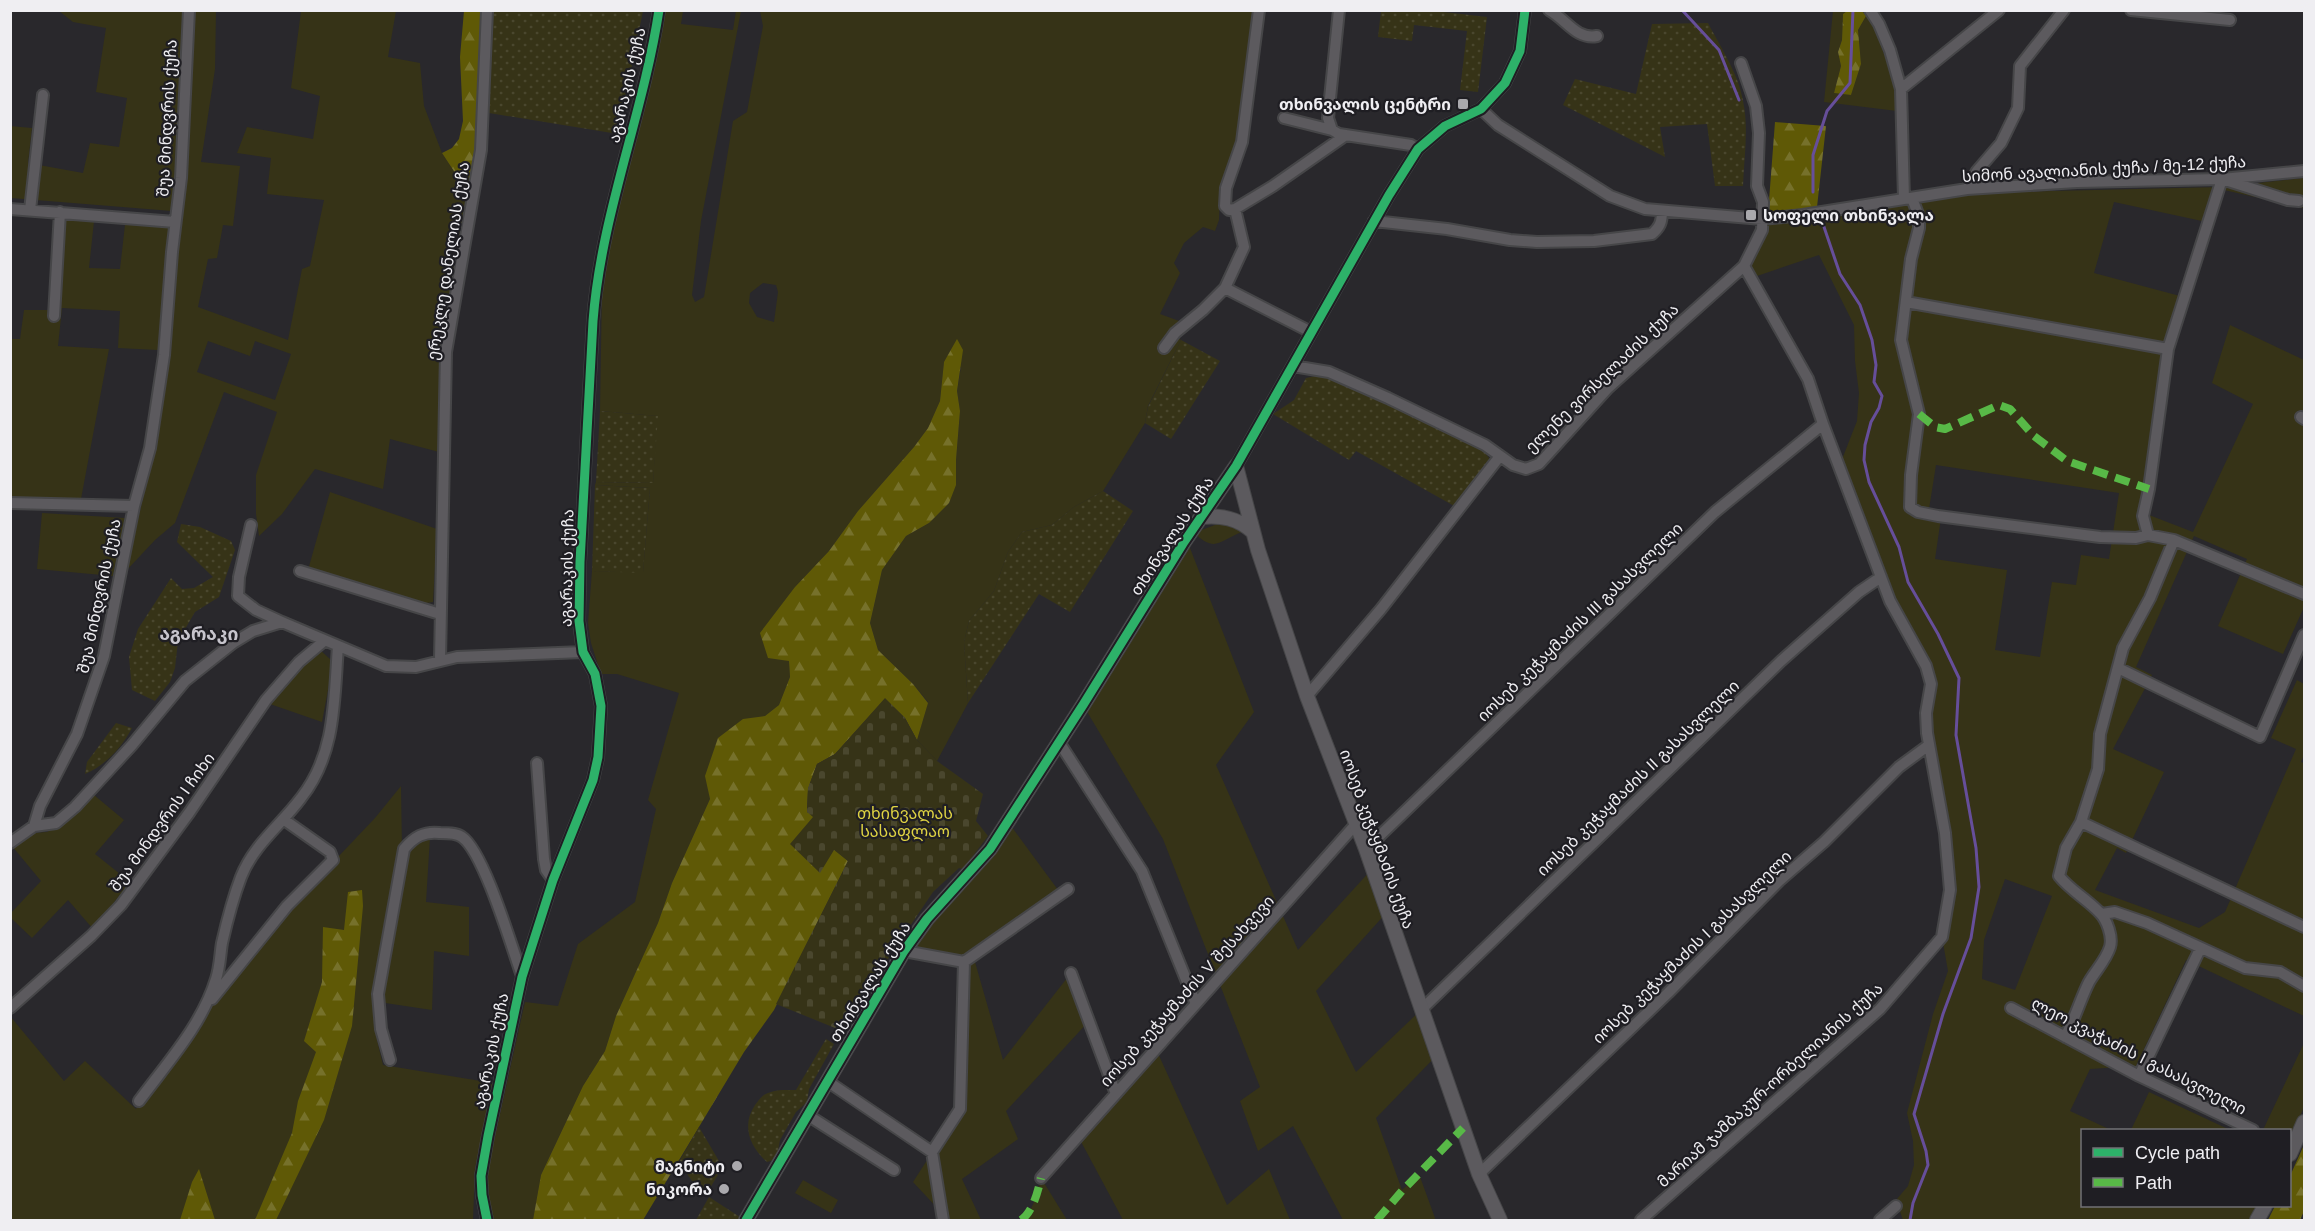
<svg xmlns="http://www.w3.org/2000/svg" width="2315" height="1231" viewBox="0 0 2315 1231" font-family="Helvetica,'Noto Sans Georgian',sans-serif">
<defs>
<pattern id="forest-firs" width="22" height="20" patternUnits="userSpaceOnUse" patternTransform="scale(1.5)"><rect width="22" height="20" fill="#5f5906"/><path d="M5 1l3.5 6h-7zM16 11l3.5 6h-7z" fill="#76712b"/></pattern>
<pattern id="cemetery-stones" width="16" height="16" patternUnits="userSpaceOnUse" patternTransform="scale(1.5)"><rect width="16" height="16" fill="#363317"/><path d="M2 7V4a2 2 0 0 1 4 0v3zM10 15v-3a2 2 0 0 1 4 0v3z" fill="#4a472e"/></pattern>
<pattern id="park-dots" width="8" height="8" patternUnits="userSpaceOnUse" patternTransform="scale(1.5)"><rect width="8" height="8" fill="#363317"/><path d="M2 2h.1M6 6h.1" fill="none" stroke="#4a472e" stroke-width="1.8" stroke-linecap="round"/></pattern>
</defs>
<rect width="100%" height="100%" fill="#29282c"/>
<path fill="#363317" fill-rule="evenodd" d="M59,11h125l-7,165 -5,35 -161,-13 -1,-72 22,2 -4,35 55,10 7,-30 29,4 8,-49 -31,-6 10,-64 -33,-6z
M194,11h22l-1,58 -14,93 39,4 -7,60 -10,-1 -6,33 -9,1 -10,48 90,33 14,-71 8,-3 14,-66 -57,-6 4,-36 -34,-5 10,-26 66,12 7,-43 -29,-8 10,-77h95l-8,46 32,6 4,43 18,47 27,41 -30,258 -49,-13 -7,50 -68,-20 -33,45 -23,22 -3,-22v-39l21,-63 -53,-20 -49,131 -20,17 -29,31 29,-124zM208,341l42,15 5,-15 36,13 -16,46 -78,-28z
M664,11h19l-2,13 52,6 3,-19h5l-40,210 -9,74 3,7 9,-5 29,-176 14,-9 16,-86 -3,-15h497l-18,131 -19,52 -1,26 -4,11 -12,-4 -19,16 -10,20 6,10 -20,41 22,8 -7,14 6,4 -33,66 -3,17 -42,68 -29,16 -22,18 -30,7 -14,20 -14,39 -25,30 -5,21 4,61 -31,58 -20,-21 11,-38 -15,-18 -35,-34 -8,-27 12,-53 24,-34 23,-13 27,-63 4,-49 -3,-20 4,-24 -17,-5 -4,39 -12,27 -14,19 -56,64 -29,40 -34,36 -6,74 1,16 -11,28 -14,11 -59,60 4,23 -38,84 -14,40 -42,93 -11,35 -22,35 -42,89 -8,45h-42l-5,-19v-24l39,-175 33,4 20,-62 57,-42 21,-93 -8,-9 31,-107 -62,-19h-16l-10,-31 -3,-20 4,-52 51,1 7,-84 -55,-3 1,-3 57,1 4,-67 -57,-5 2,-125 9,-55 51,-197zM763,283l13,2 2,7 -4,30 -17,-5 -8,-14 1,-10z
M1833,11h14l-4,3 -1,26 -4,12 3,14 -7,27 17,2 10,-31 -3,-34 8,-14 -4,-5h4l4,4 23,64 4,32 -73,-9z
M2304,178v30l-80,-18 -53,165 -22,160 44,17 60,-128 -41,-21 18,-58 74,35v247l-21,47 -65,-28 29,-67 -53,-23 -58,131 16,8 -39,74 51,23 -38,81 -9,-5 -22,42 104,38 26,-16 71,-163 -25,-11 26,-58 7,4v71l-3,7 3,1v253l-118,-56 -50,106 -46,3 -20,42 41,19h-29v76h176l-7,14h-348l-7,-20 12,-14 6,-21 -1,-24 -6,-28 26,-99 15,-43 -6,-34 8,-47 -23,-157 4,-49 -31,-63 -61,-154 18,-46 2,-28 -4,-32 -1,-36 -35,-70 -68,23 -7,-12 18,-47 72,-10 68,-3 73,-13 246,-6zM2114,202l88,19 -22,75 -86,-23zM1936,465l183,28 -10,66 -28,-4 -5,30 -24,-3 -12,75 -45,-7 12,-80 -72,-11 7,-48 -13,-2zM2005,879l47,17 -37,94 -33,-11 2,-39z
M61,208l34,4 -6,56 31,1 6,-53 45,5 -13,129 -40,-2 2,-37 -58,-3 -4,38 51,3 -28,150 -70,-1v-159h9l4,-29h28z
M330,492l107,37 -4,73 -14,2 -111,-34z
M42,513l83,5 -12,58 -76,-7z
M1220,523l14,3 8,6c-24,9 -26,21 -48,1z
M1188,543l66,169 -38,53 82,185 74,-81 15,43 -71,79 40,81 67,-64 15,46 -62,64 26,72 17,-16 16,44 -1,2h-91l-50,-94 -35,25 -18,-50 20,-14 -97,-248 -80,-134z
M320,650l10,9 1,15 -9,48 -52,-18 24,-35z
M401,786l1,65 15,-11 13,-3 -4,65 43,5v49l-35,-5 -2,59 -60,-9 5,39 6,25 110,18 -18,85 -2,52h-462l-1,-204 54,65 21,-20 51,48 72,-103 93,-110 74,-78z
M94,795l30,25 -29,34 35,28 -37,47 -25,-29 -36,38 -21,-20 -1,-4 31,-33 -29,-35 22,-13 13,-1 12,-7z
M1008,822l53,72 -88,61 30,105 68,-87 18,48 -83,90 12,28 -56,40 19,41h-38l-2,-8 -28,-30 47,-73 4,-147 -60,-11z
M2304,1043v64l-14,32v-9h-27z
M1156,1049l71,156 42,-36 21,51h-167l-45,-84z
M2149,1092l81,38h-99z
M1041,1178l26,42h-46c12,-8 17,-28 20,-42z
M803,1180l35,20 -7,13 -36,-20z"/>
<path fill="url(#forest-firs)" d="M464,11h20l-7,135 -8,48 -27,-41 10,-5 7,-9 4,-18 -3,-64z
M1847,11h15l4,5 -8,14 3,34 -10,31 -17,-2 7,-27 -3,-14 4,-12 1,-26z
M1775,122l51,4 -9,81 -19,6 -30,1z
M957,339l6,11 -6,41 3,20 -4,49v25l-7,18 -20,20 -23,13 -24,34 -12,53 8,27 35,34 15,19 -11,37 -12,-22 -20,-19 -50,55 -18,10 -9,25 -1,23 7,4 5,56 15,-23 14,12 -74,149 -30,42 -101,168h-110l8,-45 42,-89 22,-35 11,-35 42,-93 14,-40 38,-84 -5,-23 13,-38 25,-19 22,-3 14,-11 11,-28 -1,-16 -21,-3 -8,-25 35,-46 34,-36 29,-40 56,-64 14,-19 12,-27 4,-39z
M362,890l1,16 -11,120 -28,94 -48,100h-21l37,-87 6,-32 18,-49 -12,-11 18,-59 1,-55 21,3 4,-38z
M2304,1145v66l-4,9h-32l7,-14h15v-30z
M199,1169l16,51h-35l12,-38z"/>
<path fill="url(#cemetery-stones)" d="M885,698l20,20 12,22 20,21 46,33 -7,27 12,15 -25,33 -4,-1 -26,24 -71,105 3,3 -20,32 -69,-28 72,-143 -14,-11 -14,23 -30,-29 23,-27 -6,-5 1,-24 9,-24 18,-10z"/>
<path fill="url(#park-dots)" d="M492,11h151l-25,123 -129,-21z
M1381,11h54l52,6 -9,75 -18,-2 7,-59 -53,-6 -2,16 -34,-4z
M1708,23c12,23 31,52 35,78 6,27 1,57 0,85h-28l-8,-62 -47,3 5,30 -102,-52 12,-26 61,15 16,-70z
M1181,340l39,21 -49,78 -26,-16 3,-16z
M1325,374l154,71 10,13 -1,7 -32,42 -100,-56 -7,9 -76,-46 21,-14 12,-22z
M600,411l58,5 -5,67 -57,-1z
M595,485l55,3 -7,85 -51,-2z
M1103,491l30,20 -63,101 -31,-18 -71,109 -4,-61 5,-21 25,-30 14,-39 14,-20 30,-7 22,-18z
M181,524l19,3 31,14 4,9 -16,47 -24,15 -17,29 -3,27 -5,14 -15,19 -23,-11 -3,-33 9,-28 33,-51 11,11 12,-1 19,-11 -36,-35z
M116,723l16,5c-10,19 -26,37 -47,46l2,-12z
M826,1039l8,5 -25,45 -2,13 -11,10 -16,28 -3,16 -3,4 -7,2c-17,-15 -26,-36 -12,-57 4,-5 7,-10 13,-12 9,-4 19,-3 28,-3z
M699,1127l20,34 -5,4 4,10 -8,13 -11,3 -14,-20 -8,-6z
M709,1197l31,20 -2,3h-42z"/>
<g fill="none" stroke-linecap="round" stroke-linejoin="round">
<path stroke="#664e9a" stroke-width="3" d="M1682,10l37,40 20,50
M1813,192v-37l14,-44 23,-28 3,-73
M1823,224l17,50 20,31 12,35 4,25 -2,17 8,14 -3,12 -8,14 -6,23 -1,15 5,22 30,65 9,35 30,52 21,44 -3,57 20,113 3,39 -8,51 -28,76 -29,100 12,37 2,14 -15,38 -3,17"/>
<defs>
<path id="street" d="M189,10l-8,168 -9,74 -8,103 -14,93 -16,58 -30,150 -27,78 -37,72 -6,20 22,-3 19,-16 57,-62 53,-64 48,-38 20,-12 29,-9
M1259,10l-17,132 -16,46 -1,18 4,4 6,-1 38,-23 73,-51
M1339,10l-11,108 4,12 7,4 72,11 7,4
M1549,10c17,9 27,30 48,26
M1870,10l9,14 11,26 11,39 3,110
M2131,10l99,10
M1901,89l98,-79
M1481,109l17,16 112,71 35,13 117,10 41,-4 164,-26 110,-7 145,-3 82,-8
M1284,118l48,12
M1967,189l10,-18 24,-28 17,-35 2,-42 44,-56
M1912,198l7,19v11l-8,31 -10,81 18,74 -8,61 -1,32 8,5 20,4 162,21 36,1 12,-3
M10,209l165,13
M30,210l13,-115
M1374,221l73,8 63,11 27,2 57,-1 58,-7c8,-7 10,-12 10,-23
M1225,288l86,44
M1906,302l262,47
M54,316l6,-104
M1164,348l11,-15 28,-23 22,-22 19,-41 -9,-38
M1293,366l36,6 59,26 97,47 28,20 13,4 13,-5 69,-76 136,-122 18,-36 1,-28 -6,-16 2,-53 -3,-27 -15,-43
M2301,417l3,2
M1236,466l153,-271 29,-46 27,-23 36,-17 24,-26 15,-32 5,-41
M10,503l124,3
M251,525l-12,52 -1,19 18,14 26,12 104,44 30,1 41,-10 126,-5
M2174,540l130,54
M300,571l140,43
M440,660l6,-308 35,-202 6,-140
M2118,668l142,69 44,-102
M1307,696l74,-87 119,-153
M1059,742l83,129 54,133
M537,763l7,96 2,11 7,10
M2081,822l223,105
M10,843l24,-17
M1366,849l349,-337 108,-88
M2102,914l13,-2 32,11 98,45 35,4 24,14
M904,951l60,11 104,-73
M1071,973l45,121
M212,999l75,-93 46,-46 -3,-8 -47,-33
M10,1008l81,-72 30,-31 68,-92 77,-113 33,-38 25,-21
M1423,1008l358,-347 78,-69 22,-15
M2011,1008l128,68 114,54
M2065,1037c10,-18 15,-37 24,-55 7,-12 17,-22 21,-35 3,-10 -3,-27 -10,-34 -13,-14 -29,-22 -41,-37l7,-28 15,-26 17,-53 2,-35 23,-86 27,-50 24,-58 -26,-5 -5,-19 6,-27 19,-140 54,-170 66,21 11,1
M390,1060l-9,-31 -3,-35 26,-145c10,-12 20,-18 36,-16 7,0 17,0 22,4 22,15 50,111 60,139
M2139,1076l61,-127
M827,1081l105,71 11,68
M139,1101c28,-38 63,-76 77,-122 4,-12 4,-24 6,-36 5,-22 11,-45 19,-66 13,-33 40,-52 60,-79 35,-44 33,-98 37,-152
M809,1116l85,54
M932,1152l28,-43 4,-147
M1479,1174l189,-181 111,-112 45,-39 75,-75 30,-22
M1041,1178l315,-354
M487,1220l-5,-25 -1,-19 7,-40 34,-159 31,-97 40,-100 5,-23 3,-51 -6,-32 -12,-22 -4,-31 1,-59 13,-241c8,-106 50,-206 66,-311
M1641,1220l239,-211 62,-72 8,-47 -5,-57 -18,-100 -1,-20 5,-29 -5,-18 -36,-65 -67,-177 -15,-45 -64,-113
M1880,1220l16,-14"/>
<path id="secondary" d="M1236,466l22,84 49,146 59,153 113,325 21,46
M1201,517c20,-2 37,1 52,15
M2290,1154l14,-32
M746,1220l158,-269 23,-32 63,-70 93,-144 101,-163 52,-76
M2257,1220l8,-14"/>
</defs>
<use href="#street" stroke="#464648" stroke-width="14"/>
<use href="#secondary" stroke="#464648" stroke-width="16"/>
<use href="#street" stroke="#5c5a5e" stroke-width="10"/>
<use href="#secondary" stroke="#5c5a5e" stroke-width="14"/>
<path stroke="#58b947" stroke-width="8" stroke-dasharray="15 8" stroke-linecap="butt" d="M1919,414l16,13 10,2 54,-24 11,4 24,27 33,25 82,28
M1021,1220c12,-8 17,-29 20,-42
M1377,1220l25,-29 61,-63"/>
<defs>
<path id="cycleway" d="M487,1220l-5,-25 -1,-19 7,-40 34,-159 31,-97 40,-100 5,-23 3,-51 -6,-32 -12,-22 -4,-31 1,-59 13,-241c8,-106 50,-206 66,-311
M746,1220l158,-269 23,-32 63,-70 93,-144 101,-163 52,-76 153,-271 29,-46 27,-23 36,-17 24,-26 15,-32 5,-41"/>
</defs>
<use href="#cycleway" stroke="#1f1e23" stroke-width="13"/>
<use href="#cycleway" stroke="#2db169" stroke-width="9"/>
</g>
<g fill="#aaa9ad" stroke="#1f1e23" stroke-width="2">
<rect x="1457" y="98" width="12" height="12" rx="3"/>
<rect x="1745" y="209" width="12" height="12" rx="3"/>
<circle cx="737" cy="1166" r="6"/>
<circle cx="724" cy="1189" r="6"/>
</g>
<g text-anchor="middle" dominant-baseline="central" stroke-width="4.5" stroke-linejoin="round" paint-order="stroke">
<g font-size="16" fill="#efeef2" stroke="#1f1e23">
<text transform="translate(627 85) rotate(-77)">აგარაკის ქუჩა</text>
<text transform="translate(167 118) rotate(-87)">შუა მინდვრის ქუჩა</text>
<text transform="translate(2104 169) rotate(-3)">სიმონ ავალიანის ქუჩა / მე-12 ქუჩა</text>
<text transform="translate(448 261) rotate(-81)">ერეკლე დანელიას ქუჩა</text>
<text transform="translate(1602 378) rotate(-44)">ელენე ვირსელაძის ქუჩა</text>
<text transform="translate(1172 536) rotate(-57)">თხინვალას ქუჩა</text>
<text transform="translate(567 568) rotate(-89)">აგარაკის ქუჩა</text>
<text transform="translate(99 596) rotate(-78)">შუა მინდვრის ქუჩა</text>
<text transform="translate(1580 622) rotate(-44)">იოსებ კეჭაყმაძის III გასასვლელი</text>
<text transform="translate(1638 778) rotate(-44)">იოსებ კეჭაყმაძის II გასასვლელი</text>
<text transform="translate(162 822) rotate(-54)">შუა მინდვრის I ჩიხი</text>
<text transform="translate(1377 839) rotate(70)">იოსებ კეჭაყმაძის ქუჩა</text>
<text transform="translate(1692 947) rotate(-44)">იოსებ კეჭაყმაძის I გასასვლელი</text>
<text transform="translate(870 982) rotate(-58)">თხინვალას ქუჩა</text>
<text transform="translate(1187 991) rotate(-48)">იოსებ კეჭაყმაძის V შესახვევი</text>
<text transform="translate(491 1051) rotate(-78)">აგარაკის ქუჩა</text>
<text transform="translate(2139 1056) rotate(27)">ლეო კვაჭაძის I გასასვლელი</text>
<text transform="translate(1770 1085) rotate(-42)">მარიამ ჯამბაკურ-ორბელიანის ქუჩა</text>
</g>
<g font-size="16" font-weight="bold" fill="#efeef2" stroke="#1f1e23" text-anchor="end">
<text x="1451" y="104">თხინვალის ცენტრი</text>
<text x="1763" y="215" text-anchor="start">სოფელი თხინვალა</text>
<text x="725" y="1166">მაგნიტი</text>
<text x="712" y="1189">ნიკორა</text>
</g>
<g font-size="16" fill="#dfd343" stroke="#1f1e23">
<text x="905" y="813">თხინვალას<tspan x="905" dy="18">სასაფლაო</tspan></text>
</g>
<g font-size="18" font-weight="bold" fill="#c7c5cd" stroke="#1f1e23">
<text x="199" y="634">აგარაკი</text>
</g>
</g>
<rect width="2315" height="1231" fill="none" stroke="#efeef2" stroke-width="24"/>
<rect x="2081" y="1129" width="210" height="78" fill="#1f1e23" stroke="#727176" stroke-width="1.5"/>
<rect x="2093" y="1148" width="30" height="9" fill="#2db169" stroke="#727176" stroke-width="1.5"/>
<text x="2135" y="1159" font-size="18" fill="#efeef2">Cycle path</text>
<rect x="2093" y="1178" width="30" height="9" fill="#58b947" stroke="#727176" stroke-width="1.5"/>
<text x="2135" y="1189" font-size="18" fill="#efeef2">Path</text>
</svg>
